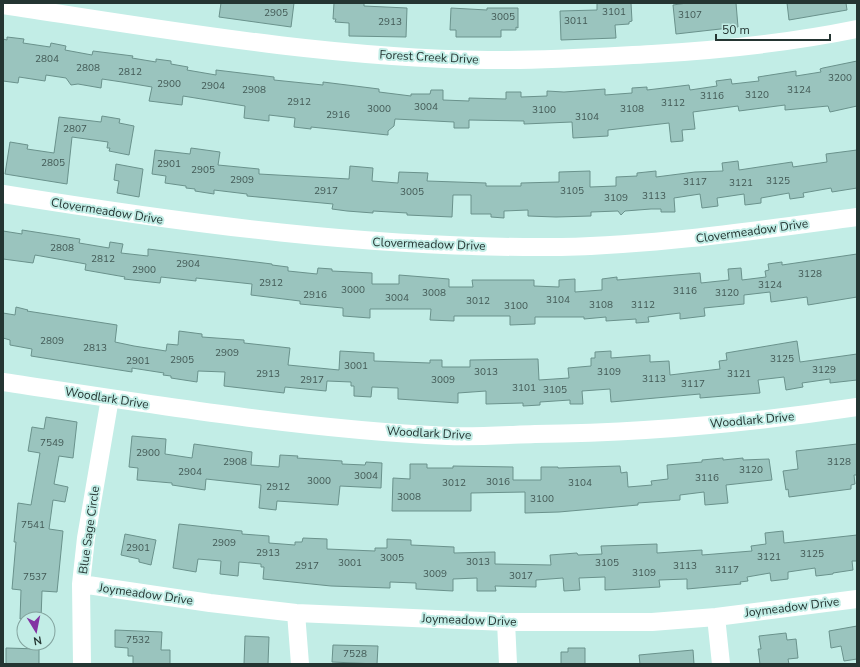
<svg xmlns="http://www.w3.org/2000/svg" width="860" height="667" viewBox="0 0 860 667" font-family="'Nunito Sans',sans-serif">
<rect width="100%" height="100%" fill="#c2ede6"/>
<path fill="#9ac4be" stroke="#6a928c" d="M221,3h73l-3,24 -72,-10z
M334,3h30v3l43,2 -1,29 -57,-1v-13l-14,-1 1,-3h-3z
M597,3h34l1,18 -3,1v2l-14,1 1,13 -55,2 -1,-29 37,-1z
M687,3h49l2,24 -62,7 -3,-29z
M787,3h59l1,7 -58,10z
M451,8l36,2v-2h31v20l-2,-1v3h-15v7h-45v-7h-6z
M7,37l17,2 -1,4 27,4 1,-4 15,3 -1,4 27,5 1,-4 40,5 -1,2 24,4v-3l15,2v3l17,3 -1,3 29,5v-5l58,7v3l49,5v-3l56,7v3l32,4v-2h19l1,-4h12v10l26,1v-3l37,1v-7h15v5l26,-1v-5l17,1 41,-3v6l27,-2v-5l15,-1v3l42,-5 1,5 27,-4 -1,-5 15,-2 1,5 27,-3 -1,-4 38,-6v5l25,-4 -1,-3 3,-1 34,-7v45l-27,6 -2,-6 -43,4v-5l-46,6 -1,-5 -45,6 2,17 -13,1 1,11 -12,1 -2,-19 -61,7v6l-35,2 -1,-16 -48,2v-3l-55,-1v8h-15v-6l-59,-3 -1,7 -6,5v4l-77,-8v2l-17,-2 1,-9 -26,-3v6l-25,-3 1,-12 -62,-10 -1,9 -33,-4 3,-14 -30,-5 -20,-3 -1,9 -23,-4 -7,1 -5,-7 -20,-3 -1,6 -26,-4 -1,6 -15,-2v-42l4,1z
M102,116l18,3 -1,4 15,3 -5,29 -20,-4 1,-3h-3l1,-6 -36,-5 -5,47 -62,-10 5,-32 18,3 -1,4 27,4 5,-36 42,5z
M191,148l29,4 -2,13 41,4v5l90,5 1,-13 23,2 -1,13 26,2 1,-11 29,1 -1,8 59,2v3h35v-3l38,-1v-10l31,-1v16l26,-1v-9l21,-1v-3l19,-2v6l39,-5 28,-1 -1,-8 16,-2 1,9 53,-8 1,5 34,-5 -1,-8 31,-4v38l-25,4 -1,-4 -28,5 1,4 -14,2 -1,-6 -28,5v5l-16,2 -1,-11 -27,4 1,8 -16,2 -2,-14 -26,4 1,14h-14v-3h-10l-26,2 -4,4 -3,-4 -27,1v4l-35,1 -28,-1v-6l-24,1v7l-13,-1v-3h-20v-19h-18l-1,22 -45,-2v-2l-34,-2v2l-26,-2 -15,-2 1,-5 -86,-8v-2l-33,-4v4l-19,-3v-2l-9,-1v-2l-21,-3 1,-7 -14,-2 3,-24 35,4z
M116,164l27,5 -4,28 -22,-4 2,-12 -5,-1z
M22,230l58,9 -1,4 30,5 1,-6 13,2 -2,9 27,3v-7l124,15v1l16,2v4l29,3 1,-6 14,1v2l40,2v11h27v-9l50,4v8h24l-1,-7h62v6l25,1v-7l16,-1v13l27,-2v-11l15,-2v3l83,-7 1,10 28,-3 -1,-11 13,-1 1,12 24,-3 -1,-6 4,-1 -1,-6 14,-2v3l75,-11v43l-49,8 -1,-8 -36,5 -1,-10 -26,3v9l-40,4 1,8 -25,3v-6l-32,4 1,5 -13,1v-4l-30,2v-4l-22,2v-2h-49v7l-25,1v-9h-56v5l-24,-1 1,-11h-61v9l-27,-2v-8l-43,-4v-3l-49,-6 1,-11 -56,-6v3l-35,-4 -1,6 -36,-4 1,-2 -40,-7 1,-6 -51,-9 -2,8 -30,-4v-28l19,3z
M16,307l12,3 -1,1 90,14 -2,17 19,4 32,5 1,-7 11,1 1,-14 23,3v3l42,3v3l46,5 -2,17 51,5 1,-19 34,2v8l56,2v-3h12v7h28v-7l68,-1 1,21 30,-2 -1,-10 23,-2v-8h4v-6l16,-1v7l39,-3v7l19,-1 1,14 50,-6 -1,-8 8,-1 -1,-7 71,-12 3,21 57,-8v26l-27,3v-4l-28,4 1,4 -17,3 -2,-13 -26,3 2,13 -60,5v-4l-89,8 -1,-13 -28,2 1,13h-13v-4l-30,2v3l-17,1v-3l-37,1v-13l-28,2v10l-60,-4v-11l-26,-1 -1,10 -17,-1v-10h-3v-4l-24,-1 -1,10 -41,-4 -1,6 -60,-7 1,-14 -27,-1 -1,11 -26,-4v-2l-8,-1 1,-2 -32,-5v4l-101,-16 1,-7 -22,-4v-5l-7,-2v-25l12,2z
M46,417l31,5 -4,36 -14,-2 -5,28 14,3 -3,15 -12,-2 -4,29 14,2 -6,61 -15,-1 -1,28h-21l1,-29 -9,-1 4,-47h-2l4,-39 13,2 9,-52 -12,-2 4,-24 12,2z
M132,436l34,3 -1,15 27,4 2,-14 58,8 -1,13 28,2 1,-12 18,1 -1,2 45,3v3l23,1 1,-3 16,1 -1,25 -41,-2 -2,19 -61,-4 -1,9 -17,-2 2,-23 -55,-6 -1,11 -33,-5v-2l-35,-3 1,-12 -9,-1z
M857,444v31h-3l1,9 -4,1v4l-62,8 -1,-8 -2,1 -3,-19 15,-2 -2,-18z
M723,458v2l20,-2v2l26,-1 3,21 -46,5 2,18 -23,2 -1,-13 -24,3v5l-42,3v2l-79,7 -34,1v-21l-54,1v18h-79l1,-33 17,1v-15h17v4h26v-2l60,1v13h28v-13h17v1l62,-2 1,7 6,-1 1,15 24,-2 -1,-4 17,-2 -1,-14 35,-3v-2z
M179,524l63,7v3l27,2v7l26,2v-3h7l1,-4 24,1v10l48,2v-3h12v-9l24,1v5l43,2v6l41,-1v12l56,1 -1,-10 27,-2 1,2 24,-1 -1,-8 56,-2v9l45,-3v5l50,-4 -1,-5 15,-2 -1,-11 18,-2 1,12 73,-8v26h-5l1,9 -20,3v1l-17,2 -1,-8 -27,4v7l-17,2 -1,-8 -23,4 1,4 -8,1 1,2 -54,5v-10l-28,1 1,7 -55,3v-13l-26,1 1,12 -16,1 -1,-13 -27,2v7l-41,-1 1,5h-19v-13l-24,1v12l-37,-2v-6l-26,-1v6l-59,-2 -68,-7 1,-12h-3v-3l-22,-2 -1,14 -18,-2 1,-13 -23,-2 -2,13 -23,-4z
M125,534l31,6 -5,25 -12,-3v-3l-18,-4z
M857,626v33l-13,2 -3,-15 -10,2 -2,-17z
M115,630l47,2 -1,18h9v14h-37v-8h-5v-8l-13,-1z
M786,633l1,7 9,-1 2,19 -10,1 1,5h-29l-2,-15h3l-2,-13z
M245,636l24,1 -1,27h-24z
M333,645l45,1 -1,18 -45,-2z
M6,648l33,1v15h-33z
M568,648h17v16h-24v-12h7z
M693,650l1,14h-54l-1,-9z"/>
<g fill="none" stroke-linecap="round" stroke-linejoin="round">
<path stroke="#fff" stroke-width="18" d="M3,5c160,24 322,53 485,55 54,1 109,-3 164,-6 69,-4 137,-11 205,-25
M3,194c186,30 369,55 558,53 99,-2 198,-17 296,-30
M3,382c148,22 296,47 445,54 29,1 58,-1 87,-2 107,-1 216,-11 322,-27
M81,584l129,19 86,10 210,9h146l64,-5 141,-18
M296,613l4,51
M716,617l5,47
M506,622l2,42
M82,664l-1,-80 5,-46 24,-140"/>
</g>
<g text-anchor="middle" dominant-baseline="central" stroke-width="4" stroke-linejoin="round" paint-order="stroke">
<g font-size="10" fill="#425955">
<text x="614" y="12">3101</text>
<text x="276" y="13">2905</text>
<text x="690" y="15">3107</text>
<text x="503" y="17">3005</text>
<text x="576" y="21">3011</text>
<text x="390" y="22">2913</text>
<text x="47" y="59">2804</text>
<text x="88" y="68">2808</text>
<text x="130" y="72">2812</text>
<text x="840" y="78">3200</text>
<text x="169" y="84">2900</text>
<text x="213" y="86">2904</text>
<text x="254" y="90">2908</text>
<text x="799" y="90">3124</text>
<text x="757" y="95">3120</text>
<text x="712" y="96">3116</text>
<text x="299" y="102">2912</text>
<text x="673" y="103">3112</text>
<text x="426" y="107">3004</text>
<text x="379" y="109">3000</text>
<text x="632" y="109">3108</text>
<text x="544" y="110">3100</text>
<text x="338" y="115">2916</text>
<text x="587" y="117">3104</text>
<text x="75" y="129">2807</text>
<text x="53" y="163">2805</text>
<text x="169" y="164">2901</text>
<text x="203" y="170">2905</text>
<text x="242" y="180">2909</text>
<text x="778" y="181">3125</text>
<text x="695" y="182">3117</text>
<text x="741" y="183">3121</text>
<text x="326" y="191">2917</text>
<text x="572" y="191">3105</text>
<text x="412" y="192">3005</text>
<text x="654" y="196">3113</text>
<text x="616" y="198">3109</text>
<text x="62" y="248">2808</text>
<text x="103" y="259">2812</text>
<text x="188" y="264">2904</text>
<text x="144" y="270">2900</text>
<text x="810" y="274">3128</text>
<text x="271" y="283">2912</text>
<text x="770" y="285">3124</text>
<text x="353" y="290">3000</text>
<text x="685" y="291">3116</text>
<text x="434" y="293">3008</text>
<text x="727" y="293">3120</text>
<text x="315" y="295">2916</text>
<text x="397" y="298">3004</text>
<text x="558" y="300">3104</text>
<text x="478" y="301">3012</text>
<text x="601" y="305">3108</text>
<text x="643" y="305">3112</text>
<text x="516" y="306">3100</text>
<text x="52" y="341">2809</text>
<text x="95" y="348">2813</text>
<text x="227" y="353">2909</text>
<text x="782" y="359">3125</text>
<text x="182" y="360">2905</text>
<text x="138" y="361">2901</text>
<text x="356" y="366">3001</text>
<text x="824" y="370">3129</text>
<text x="486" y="372">3013</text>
<text x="609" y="372">3109</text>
<text x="268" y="374">2913</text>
<text x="739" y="374">3121</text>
<text x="654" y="379">3113</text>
<text x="312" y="380">2917</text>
<text x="443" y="380">3009</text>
<text x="693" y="384">3117</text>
<text x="524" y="388">3101</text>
<text x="555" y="390">3105</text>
<text x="52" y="443">7549</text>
<text x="148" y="453">2900</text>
<text x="235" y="462">2908</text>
<text x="839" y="462">3128</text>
<text x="751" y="470">3120</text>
<text x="190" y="472">2904</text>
<text x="366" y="476">3004</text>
<text x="707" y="478">3116</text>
<text x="319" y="481">3000</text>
<text x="498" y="482">3016</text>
<text x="454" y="483">3012</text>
<text x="580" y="483">3104</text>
<text x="278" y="487">2912</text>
<text x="409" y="497">3008</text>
<text x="542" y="499">3100</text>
<text x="33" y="525">7541</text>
<text x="224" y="543">2909</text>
<text x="138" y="548">2901</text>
<text x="268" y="553">2913</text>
<text x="812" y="554">3125</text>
<text x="769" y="557">3121</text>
<text x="392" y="558">3005</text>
<text x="478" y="562">3013</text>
<text x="350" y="563">3001</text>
<text x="607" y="563">3105</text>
<text x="307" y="566">2917</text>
<text x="685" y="566">3113</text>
<text x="727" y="570">3117</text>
<text x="644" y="573">3109</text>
<text x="435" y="574">3009</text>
<text x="521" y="576">3017</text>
<text x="35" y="577">7537</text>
<text x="138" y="640">7532</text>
<text x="355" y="654">7528</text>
</g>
<g font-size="12" fill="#243532" stroke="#c2ede6">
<text transform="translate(429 57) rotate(3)">Forest Creek Drive</text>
<text transform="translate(107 211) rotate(9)">Clovermeadow Drive</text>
<text transform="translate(752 231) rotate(-8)">Clovermeadow Drive</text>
<text transform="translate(429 244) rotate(2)">Clovermeadow Drive</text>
<text transform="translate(107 398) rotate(9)">Woodlark Drive</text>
<text transform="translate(752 420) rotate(-5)">Woodlark Drive</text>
<text transform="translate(429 433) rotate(3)">Woodlark Drive</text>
<text transform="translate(89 530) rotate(-82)">Blue Sage Circle</text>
<text transform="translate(146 594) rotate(8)">Joymeadow Drive</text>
<text transform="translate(792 607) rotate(-7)">Joymeadow Drive</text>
<text transform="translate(469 620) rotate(2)">Joymeadow Drive</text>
</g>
</g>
<rect width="860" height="667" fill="none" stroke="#243532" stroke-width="8"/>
<g transform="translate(36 631) rotate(170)"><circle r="19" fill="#c2ede6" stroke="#83a39e"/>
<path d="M0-3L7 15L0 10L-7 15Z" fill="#8333a3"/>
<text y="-6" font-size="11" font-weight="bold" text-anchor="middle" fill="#243532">N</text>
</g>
<path d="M716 34v6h114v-6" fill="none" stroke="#243532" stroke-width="2"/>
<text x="722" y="34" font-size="12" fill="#243532" stroke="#c2ede6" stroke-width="3" paint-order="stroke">50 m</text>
</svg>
